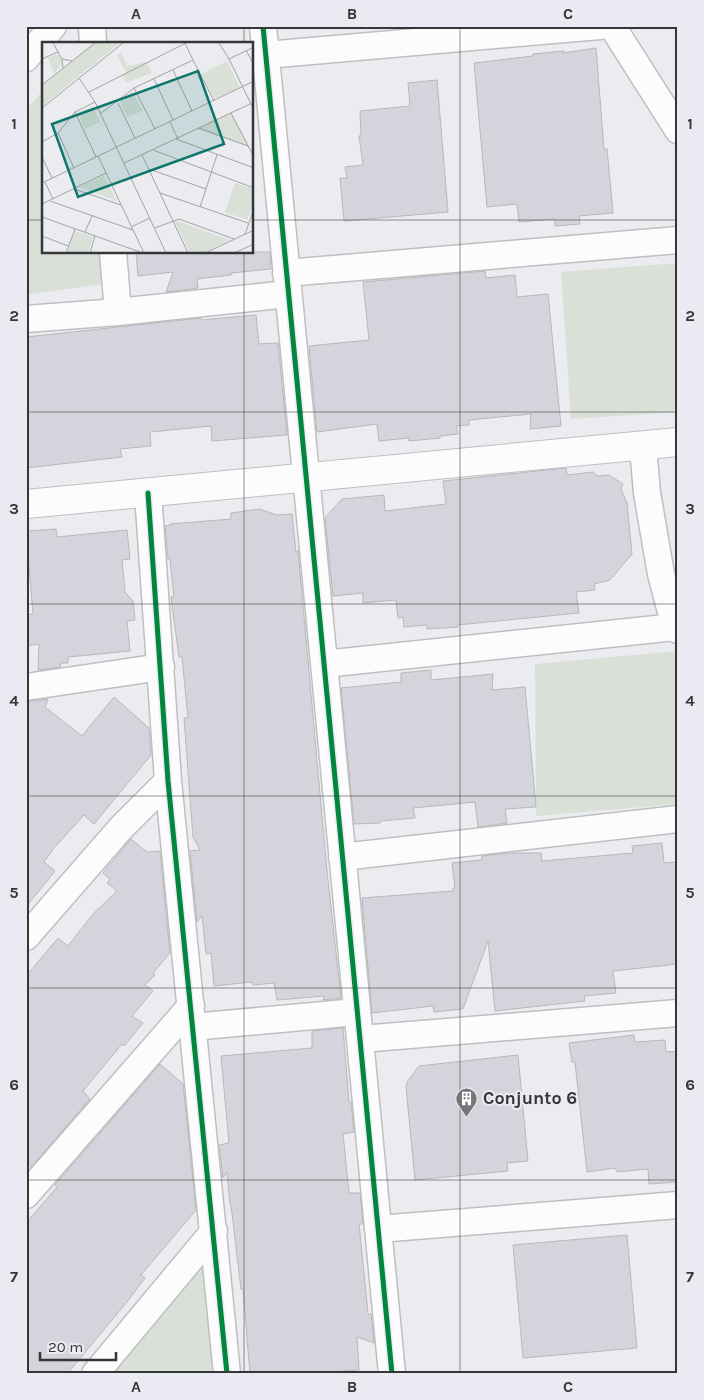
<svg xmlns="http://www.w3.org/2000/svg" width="704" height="1400" viewBox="0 0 704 1400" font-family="Karla,sans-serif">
<rect width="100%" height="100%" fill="#ececf0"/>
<path fill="#d8e0d7" d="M44,89v163l57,1 2,31 -77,11v-185z
M678,263v149l-107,7 -10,-147z
M678,651v153l-142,12 -1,-152z
M217,1212l15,162h-147z"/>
<path fill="#d4d4dd" stroke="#b8b8bb" d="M596,48l8,101h3l6,64 -34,3 1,8 -25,2v-7l-36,3 -2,-18 -30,3 -13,-144 59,-7v-2l31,-3 -1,2z
M437,80l11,132 -104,9 -4,-43h7l-2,-11 18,-2 -4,-29 2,-1 -1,-24 50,-5 -2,-23z
M136,252h134l1,17 -40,4v2l-34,4 1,9 -32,4 7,-20 -35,4z
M485,271l1,7 29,-3 2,22 31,-3 13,132 -31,3 1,-15 -62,6v5l-13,1 2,8 -18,2v2l-31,3v-3l-30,3 -2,-17 -60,8 -8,-86 60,-6 -6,-58z
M256,315l3,29 19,-1 9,92 -75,6 -1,-15 -61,6 1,14 -31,3 2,8 -96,11v-131l175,-19v2z
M566,468l1,7 26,-3 5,4 11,-1 14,9 -2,5 6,14 5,51 -22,26 -16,4 1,6 -19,2 3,21 -122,12 1,2 -31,2v-4l-23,2 -1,-10 -5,1 -2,-18 -33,3v-10l-30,3 -8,-78 17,-19 42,-4 1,16 61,-7 -3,-23z
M260,509l16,6 16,-1 4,39 2,-3 29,321 14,127 -18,2 1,-4 -47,4 -3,-17 -21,2 -1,-3 -38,4 -3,-33 -5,1 -4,-38 -5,6 -7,-71 10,-1 -7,-13 -9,-119h4l-6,-61h-3l-8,-60h3l-4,-38h-2l-3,-33 5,-1v-1l61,-5v-6z
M56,529l1,8 70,-7 3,29 -8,1 3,32 8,9 2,19 -8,1 3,30 -62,6v6h-7l-1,4 -22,3 1,-26 -13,2v-31l7,-1 -5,-60h-2v-23z
M431,670v10l62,-6 -1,16 33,-3 11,120 -31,2 2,14 -29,4 -3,-25 -62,6 2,10 -35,3v2l-26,1 -13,-136 60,-6v-9z
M114,697l35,31 2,27 -57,69 -10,-9 -30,33 -10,14 11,9 -29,36v-205l22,-3 -3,8 37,29z
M131,839l16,13 13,-1 10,102 -17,20 2,2 -10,10 8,6 -21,25 11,7 -19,23 -2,-2 -39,47 7,8 -59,68 -5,-4v-187l32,-38 10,8 26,-33 23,-22 -10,-8 3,-4 -7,-6z
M662,843l2,20 14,-1v102l-65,7 3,22 -32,3 1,5 -90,10 -7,-70 -25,68 -29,3 -1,-6 -61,7 -10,-115 91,-7v-3h2l-3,-25 30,-3v-4l27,-3h32l1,8 91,-8 -1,-7z
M343,1028l6,74h2l3,30 -11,2 6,59h11l3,31h-4l6,59 3,31h3l3,29 -17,-6 2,33 -16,1v3h-93l-7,-85h-2l-10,-84h-1l-3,-33 -4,6 -4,-33 10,-2 -8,-87 91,-8v-17z
M634,1035l1,7 30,-2 1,12 12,-1v131l-29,2 -1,-15 -31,3 -2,-4 -28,4 -12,-110h-3l-3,-19z
M518,1055l10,106 -21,2 1,8 -93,9 -9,-93 1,-5 12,-16z
M160,1064l23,20 13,126 -55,65 4,3 -18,24 -60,72h-41v-151l31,-36 -2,-2z
M627,1235l10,113 -114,10 -10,-113z"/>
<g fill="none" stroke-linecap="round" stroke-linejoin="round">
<defs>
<path id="minor" d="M92,26l1,18
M263,26l129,1348
M612,26l66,104
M266,55l334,-29
M26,58l27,-32
M113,252l5,60
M286,273l392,-33
M26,319l92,-7 170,-18
M643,446l4,47 14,81 14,53 3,3
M148,493l20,288 59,593
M324,664l351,-37
M26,687l135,-20
M342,857l336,-38
M26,937l95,-109 47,-47
M192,1027l165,-15
M361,1039l317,-26
M26,1195l165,-189
M378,1229l300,-24
M95,1374l119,-143"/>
<path id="tertiary" d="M26,504l652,-62"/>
</defs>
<use href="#minor" stroke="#bfbfc2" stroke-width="29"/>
<use href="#tertiary" stroke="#bfbfc2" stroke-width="30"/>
<use href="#minor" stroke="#fcfcfd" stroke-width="26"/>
<use href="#tertiary" stroke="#fcfcfd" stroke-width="28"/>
<defs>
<path id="cycleway" d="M263,26l129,1348
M148,493l20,288 59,593"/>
</defs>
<use href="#cycleway" stroke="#eaebf2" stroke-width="8"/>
<use href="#cycleway" stroke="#00873e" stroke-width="5"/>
</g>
<path fill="none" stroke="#363638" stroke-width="1" stroke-opacity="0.55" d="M244,26v18M460,26v1348M26,220h18M252,220h426M244,252v1122M26,412h652M26,604h652M26,796h652M26,988h652M26,1180h652"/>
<defs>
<symbol id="building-pin" viewBox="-11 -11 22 30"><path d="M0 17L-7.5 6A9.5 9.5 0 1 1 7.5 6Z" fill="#767678" stroke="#eaebf2"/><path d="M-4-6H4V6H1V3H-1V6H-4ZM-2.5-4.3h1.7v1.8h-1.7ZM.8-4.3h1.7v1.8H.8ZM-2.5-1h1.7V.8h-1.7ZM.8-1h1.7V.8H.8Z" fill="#fff"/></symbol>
</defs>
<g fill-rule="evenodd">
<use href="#building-pin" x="454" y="1086" width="25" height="34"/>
</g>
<g text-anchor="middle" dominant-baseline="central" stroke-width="4" stroke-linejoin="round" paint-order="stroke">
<g font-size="18" font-weight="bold" fill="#363638" stroke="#eaebf2" text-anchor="start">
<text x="483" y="1098">Conjunto 6</text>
</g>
</g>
<g transform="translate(42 42)">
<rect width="211" height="211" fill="#ececf0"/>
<path d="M52,1h26l-78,63v-21zM79,11l6,13 20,-4 5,11 -26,10 -4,-8 4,-3 -9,-17zM16,12l5,8 -9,12 -6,-16zM185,19l13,26 -26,12 -13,-25zM90,49l11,20 -16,6 -7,-16zM51,64l7,16 -15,7 -7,-17zM189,70l18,35 -53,-18zM62,134l13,25 -38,-14zM193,141l18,6v14l-6,17 -22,-8zM132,178l56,20 -27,13h-13zM33,189l18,6 -5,16h-21z" fill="#d8e0d7"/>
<path fill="none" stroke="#a3a3a6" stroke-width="1" d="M11,1l9,16M143,1l8,17M177,1l10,16M212,5l-25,12 25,51M204,8l8,15M0,17l16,-7M21,26l-1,-9 10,2M131,28l19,41M37,36l16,24 71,151M112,37l19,41M0,43l53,-42M92,46l21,41M47,50l97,-49M76,61l17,35M0,66l81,-65M33,70l21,45M189,71l23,44M58,72l34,-26 59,-28 21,41M128,80l8,17M157,86l49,18M16,91l16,35M134,97l78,29M0,100l16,-9 17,-21 20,-10M111,108l101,38M100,113l46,98M56,114l46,97M0,115l10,21M82,121l126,-59M107,127l57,20M3,140l8,17M0,141l212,-102M32,147l47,16M118,151l88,30M8,159l83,29M0,162l64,-31M158,165l17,-52M0,175l98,35M89,185l19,-9M113,186l24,-9 55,20M43,190l7,-16M203,192l9,-25M0,194l26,10M24,211l9,-24M48,211l5,-17M163,211l49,-23M192,211l20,-9"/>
<path fill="#0f766e" fill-opacity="0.15" stroke="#0f766e" stroke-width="2.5" d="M156,29l26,73 -146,53 -26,-73z"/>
<rect width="211" height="211" fill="none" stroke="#363638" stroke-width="2.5"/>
</g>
<rect width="704" height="1400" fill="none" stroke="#eaebf2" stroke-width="55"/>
<path d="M40 1352v8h76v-8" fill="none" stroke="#363638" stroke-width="2.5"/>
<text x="48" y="1352" font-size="15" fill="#363638" stroke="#eaebf2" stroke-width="4" paint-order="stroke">20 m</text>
<rect x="28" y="28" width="648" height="1344" fill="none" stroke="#363638" stroke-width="2"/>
<g font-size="16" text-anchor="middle" font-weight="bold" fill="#363638">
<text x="136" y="19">A</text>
<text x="352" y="19">B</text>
<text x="568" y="19">C</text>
<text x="14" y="129">1</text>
<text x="690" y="129">1</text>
<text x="14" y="321">2</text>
<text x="690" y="321">2</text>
<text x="14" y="514">3</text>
<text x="690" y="514">3</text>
<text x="14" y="706">4</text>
<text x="690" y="706">4</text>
<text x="14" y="898">5</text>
<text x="690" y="898">5</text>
<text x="14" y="1090">6</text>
<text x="690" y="1090">6</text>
<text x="14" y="1282">7</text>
<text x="690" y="1282">7</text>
<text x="136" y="1392">A</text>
<text x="352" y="1392">B</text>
<text x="568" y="1392">C</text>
</g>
</svg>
